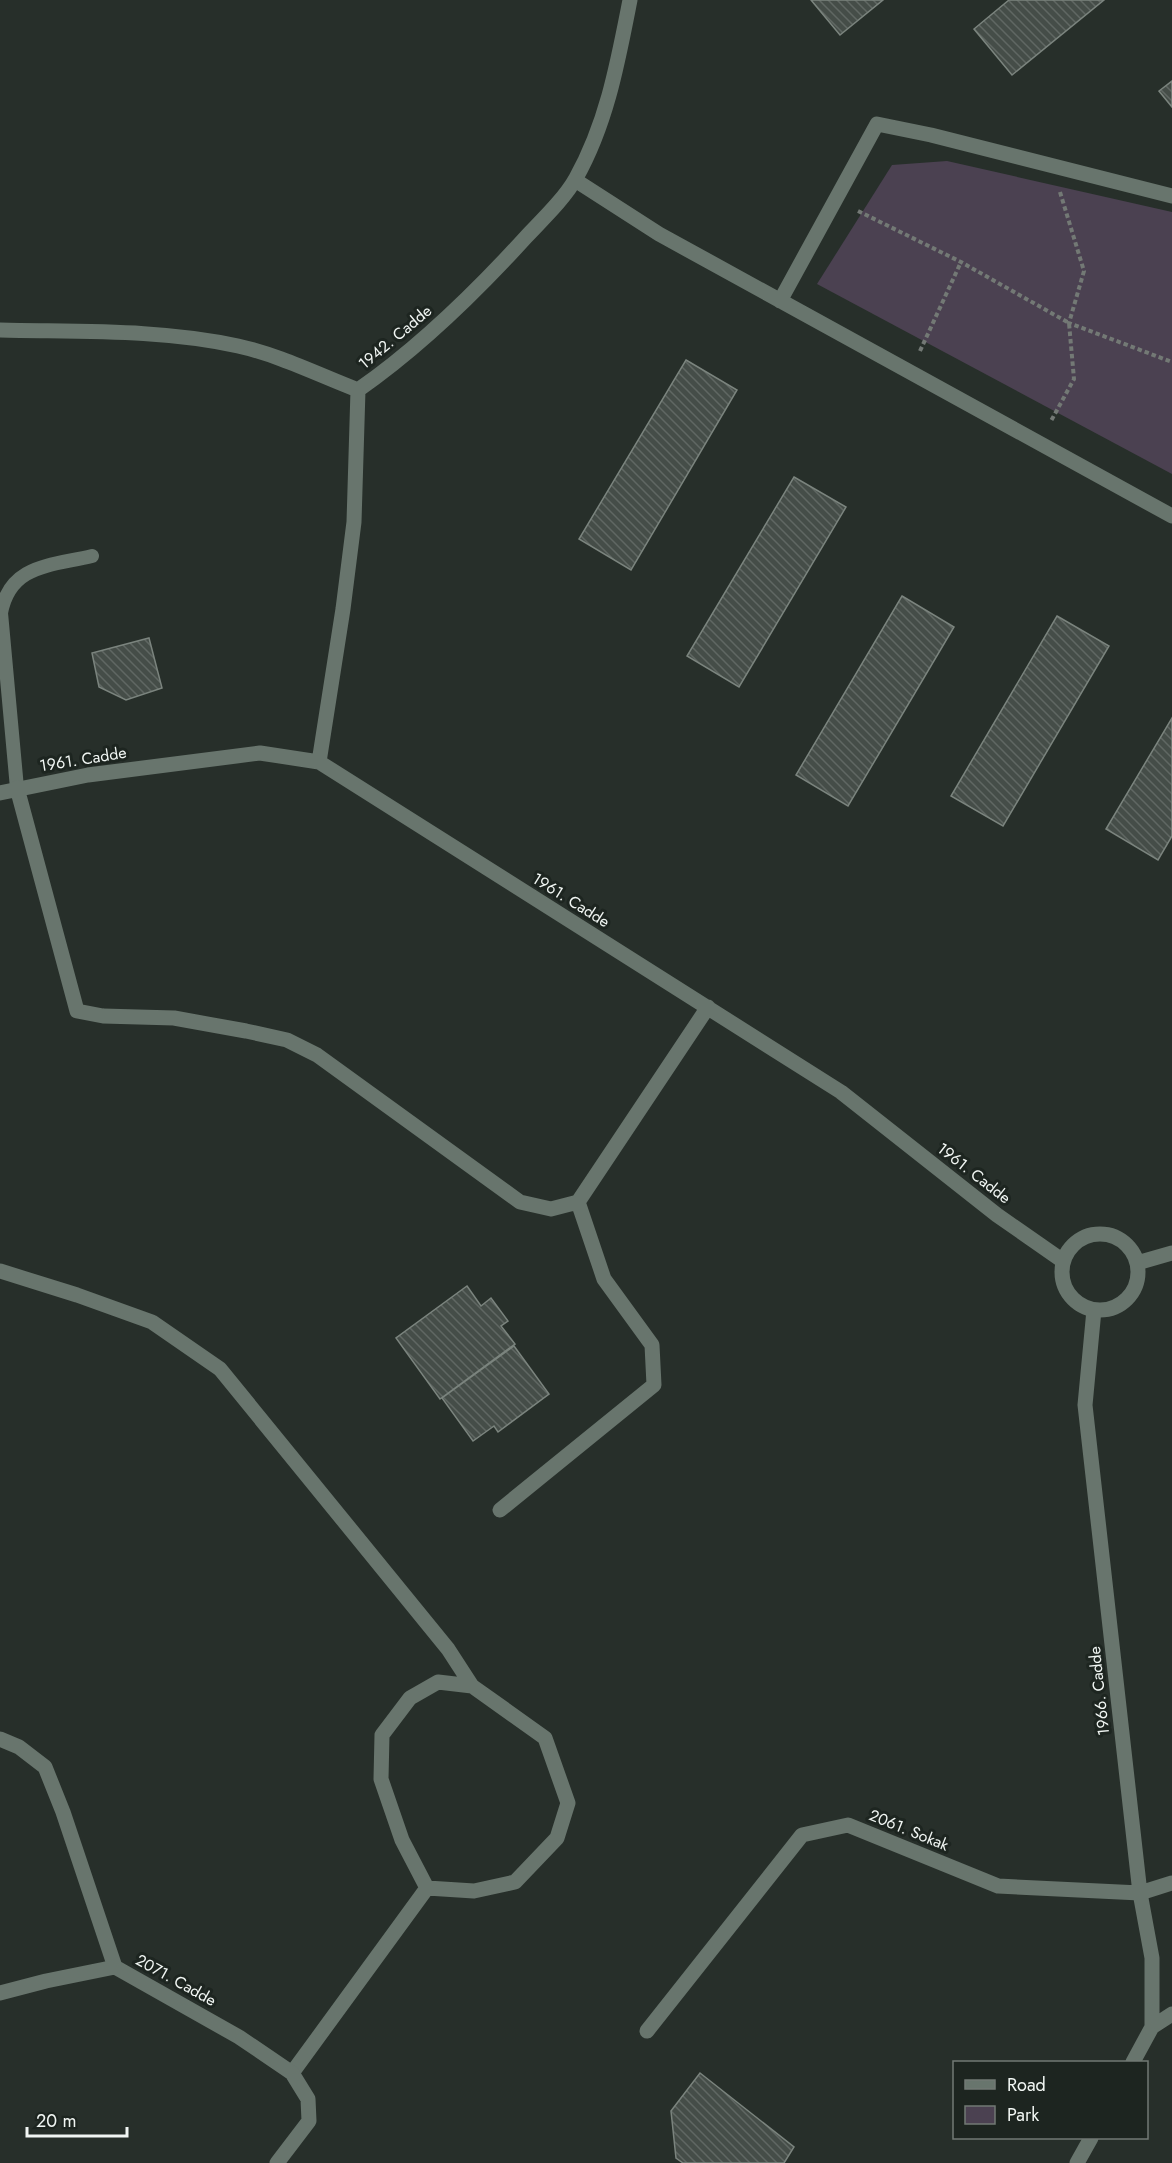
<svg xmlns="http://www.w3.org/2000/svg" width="1172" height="2163" viewBox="0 0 1172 2163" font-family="Jost,sans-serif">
<defs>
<pattern id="building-back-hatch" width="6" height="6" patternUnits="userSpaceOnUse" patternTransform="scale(1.5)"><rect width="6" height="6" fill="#454d48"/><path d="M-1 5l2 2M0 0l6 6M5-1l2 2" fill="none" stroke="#606763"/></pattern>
</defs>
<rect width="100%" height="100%" fill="#272f2a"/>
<path fill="#4b4151" d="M947,161l225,51v262l-355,-190 75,-119z"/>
<path fill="url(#building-back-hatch)" stroke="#7b847e" stroke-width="1.5" d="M811,0h72l-43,35z
M1009,0h95l-92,75 -38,-46z
M1172,81v26l-13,-16z
M686,360l51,30 -106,180 -52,-31z
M794,477l52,30 -107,180 -52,-31z
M902,596l52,31 -106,179 -52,-31z
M1057,616l52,30 -106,180 -52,-30z
M149,638l13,50 -36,12 -27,-13 -7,-34z
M1172,718v118l-14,24 -52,-31z
M467,1286l14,20 10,-8 17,23 -7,5 14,18 -75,55 -44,-61z
M514,1346l35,48 -51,38 -4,-6 -21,15 -31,-43z
M700,2073l94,74 -10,16h-101l-7,-5 -5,-47z"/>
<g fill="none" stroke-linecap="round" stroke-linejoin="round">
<path stroke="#737975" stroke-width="4" stroke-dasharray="4.5 3" stroke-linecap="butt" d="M1060,192l24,79 -15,52 103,39
M858,211l103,51 108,61 5,56 -23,42
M920,351l41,-89"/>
<path stroke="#68756d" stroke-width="14" d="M17,788l-16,-175c9,-49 50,-47 91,-57"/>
<path stroke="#68756d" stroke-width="15" d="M0,1271l77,24 75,27 68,47 228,280 24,37 73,52 23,65 -11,35 -42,44 -41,9 -47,-3 -135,185
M427,1888l-25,-48 -21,-61 1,-44 28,-37 28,-16 34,4"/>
<path stroke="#68756d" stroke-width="15" d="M575,180l84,54 513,282
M780,301l97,-177 54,11 241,61
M0,330c78,2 161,-1 238,16 41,9 81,29 120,44
M358,390c62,-43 117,-97 168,-153 16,-17 39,-39 50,-59 31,-55 42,-117 54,-178
M319,762l24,-153 11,-87 4,-132
M17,788l60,223 26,5 71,2 72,13 41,9 30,15 203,147 31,7 27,-7 130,-195
M0,793l88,-18 172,-22 59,9 522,330 156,123 66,46
M1062 1272a38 38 0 1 1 76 0a38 38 0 1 1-76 0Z
M1137,1263l35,-10
M1094,1310l-9,95 55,488 12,65v69l-19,35
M500,1510l154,-125 -2,-40 -48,-66 -26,-77
M0,1739l19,8 26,20 18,45 52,155
M0,1993l46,-12 69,-14 124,70 53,36 16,26 1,22 -32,42
M1152,2027l20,-13
M647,2031l155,-196 46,-10 150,61 142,7 32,-10
M1077,2163l14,-25"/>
</g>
<g text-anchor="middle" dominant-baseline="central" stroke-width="6" stroke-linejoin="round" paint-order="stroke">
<g font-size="16" fill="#f1f6f3" stroke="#1d2520">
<text transform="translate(395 337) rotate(-40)">1942. Cadde</text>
<text transform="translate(83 759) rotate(-9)">1961. Cadde</text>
<text transform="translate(571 900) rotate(32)">1961. Cadde</text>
<text transform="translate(974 1173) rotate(38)">1961. Cadde</text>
<text transform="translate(1099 1691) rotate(-96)">1966. Cadde</text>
<text transform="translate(909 1830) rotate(22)">2061. Sokak</text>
<text transform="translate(176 1980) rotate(29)">2071. Cadde</text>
</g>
</g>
<rect x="953" y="2061" width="195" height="78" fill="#1d2520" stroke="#727974" stroke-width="1.5"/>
<rect x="965" y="2080" width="30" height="9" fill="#68756d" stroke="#727974" stroke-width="1.5"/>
<text x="1007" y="2091" font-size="18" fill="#f1f6f3">Road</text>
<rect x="965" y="2106" width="30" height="18" fill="#4b4151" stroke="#727974" stroke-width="1.5"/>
<text x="1007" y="2121" font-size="18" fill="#f1f6f3">Park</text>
<path d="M27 2127v9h100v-9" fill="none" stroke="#f1f6f3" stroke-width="3"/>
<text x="36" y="2127" font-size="18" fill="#f1f6f3" stroke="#1d2520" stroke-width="4.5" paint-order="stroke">20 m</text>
</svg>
